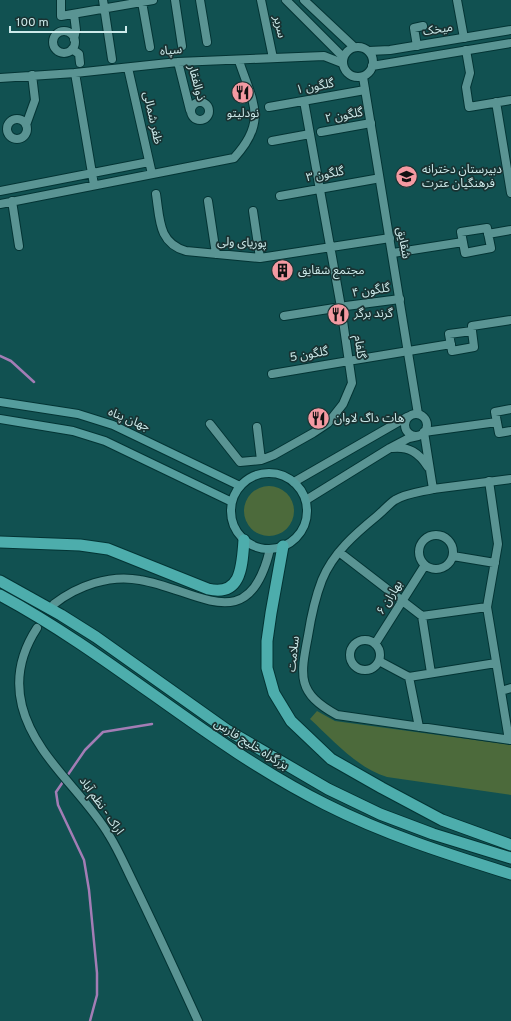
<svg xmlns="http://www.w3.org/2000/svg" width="511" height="1021" viewBox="0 0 511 1021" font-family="Overpass,'Noto Sans Arabic',sans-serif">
<rect width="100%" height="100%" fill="#115151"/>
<path fill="#4c6a3b" d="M244 511a25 25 0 1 1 50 0a25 25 0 1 1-50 0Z
M317,711l18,10 176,24v50l-124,-18c-30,-9 -54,-37 -77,-58z"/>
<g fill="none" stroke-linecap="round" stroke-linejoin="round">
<path stroke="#a37db5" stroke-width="2.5" d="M0,356l11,5 23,21
M90,1021l7,-26v-22l-8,-83 -5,-30 -26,-55 -2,-13 29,-42 18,-18 49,-8"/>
<defs>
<path id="minor" d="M61,0v16l92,-16
M103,0l9,59
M175,0l7,46
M200,0l7,42
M261,0l12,58
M457,0l7,38
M142,2l8,45
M74,14l2,16 -2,9
M53 42a11 11 0 1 1 22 0a11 11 0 1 1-22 0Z
M417,46l-3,-18 9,-2
M72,49l7,5 1,9
M466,50l4,23 -4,14 3,20 42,-7
M178,62l12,48
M128,68l24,106
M75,73l19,112
M0,78l75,-5 103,-11 146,-6 18,7
M191 111a9 9 0 1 1 18 0a9 9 0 1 1-18 0Z
M496,102l15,91
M269,107l96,-17
M7 129a10 10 0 1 1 20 0a10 10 0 1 1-20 0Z
M26,125l9,-25 -3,-25
M321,132l50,-9
M272,141l38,-7
M0,191l149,-29
M156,194c4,25 2,49 30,57l74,7 130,-20
M280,196l95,-17
M12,201l7,45
M208,201l8,53
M0,204l234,-46c34,-37 19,-55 5,-97
M253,211l7,47
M487,228l4,20 -26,5 -4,-21z
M488,234l23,-4
M393,253l70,-11
M346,306l54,-7
M284,316l57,-9
M472,331l2,16 -22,4 -3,-17z
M472,331v-5l39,-6
M354,360l97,-16
M272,374l77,-13
M511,409l-16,3 4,21 12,-2
M210,424l30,38 21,-2 13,-5 39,-22 15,-10 15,-19 9,-21 -11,-76 -37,-206
M257,427l4,33
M424,432l73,-10
M489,481l9,63 -11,63 22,133
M433,489c-12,3 -26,4 -38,11 -6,4 -12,11 -18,16 -22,18 -44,37 -55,64 -7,18 -11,37 -14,56 -8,41 -11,57 29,79l174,25
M419 552a17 17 0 1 1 34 0a17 17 0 1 1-34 0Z
M339,552l83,64 9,57
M453,556l42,7
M422,616l65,-9
M350 655a15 15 0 1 1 30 0a15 15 0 1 1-30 0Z
M375,644l50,-79
M379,661l30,16 87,-14
M409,677l10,50
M501,691l10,-3"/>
<path id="tertiary" d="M286,0l57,57
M304,0l50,47
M343 62a15 15 0 1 1 30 0a15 15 0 1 1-30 0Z
M369,51l21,-1 121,-20
M372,66l139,-23
M363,77l55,337
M405 425a11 11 0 1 1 22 0a11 11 0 1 1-22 0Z
M424,432l9,57 78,-10
M392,448c17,-2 27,5 36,19
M294,482l113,-65
M306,500l84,-52 19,-10 9,-2
M54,604c23,-18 56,-30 86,-24 59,10 109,59 130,-31
M37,628c-15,23 -22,50 -15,78 13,51 61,85 87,129 10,16 17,33 25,49 22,45 43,91 64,137"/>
<path id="secondary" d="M0,402l78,12 35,11 127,61
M0,419l73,12 32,10 127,61
M231 511a38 38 0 1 1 76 0a38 38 0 1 1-76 0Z"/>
<path id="trunk" d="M0,542l80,3 28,4 100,40c34,8 34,-24 36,-49
M283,546l-12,67 -4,28v27l7,25 17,28 40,38 51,29 60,32 69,25
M0,581l61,34 35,22 131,93 101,59 52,25 53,20 78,24
M0,595c114,61 209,151 325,209 59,30 122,50 186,70"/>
</defs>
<use href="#minor" stroke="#033434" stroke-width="10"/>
<use href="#tertiary" stroke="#033434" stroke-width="10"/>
<use href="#secondary" stroke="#033434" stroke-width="10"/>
<use href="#trunk" stroke="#033434" stroke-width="13"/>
<use href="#minor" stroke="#5a9493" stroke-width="8"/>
<use href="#tertiary" stroke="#5a9493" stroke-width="8"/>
<use href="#secondary" stroke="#559d9d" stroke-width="8"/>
<use href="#trunk" stroke="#4dadac" stroke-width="11"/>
</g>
<defs>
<symbol id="restaurant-disc" viewBox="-11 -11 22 22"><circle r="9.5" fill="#f49aa2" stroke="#193232"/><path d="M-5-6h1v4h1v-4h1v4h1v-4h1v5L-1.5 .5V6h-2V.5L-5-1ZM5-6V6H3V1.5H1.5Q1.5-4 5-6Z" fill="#111"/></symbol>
<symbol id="school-disc" viewBox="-11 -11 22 22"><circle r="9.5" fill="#f49aa2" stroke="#193232"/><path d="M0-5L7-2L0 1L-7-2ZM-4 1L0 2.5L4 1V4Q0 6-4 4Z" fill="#111"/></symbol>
<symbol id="building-disc" viewBox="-11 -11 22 22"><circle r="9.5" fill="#f49aa2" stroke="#193232"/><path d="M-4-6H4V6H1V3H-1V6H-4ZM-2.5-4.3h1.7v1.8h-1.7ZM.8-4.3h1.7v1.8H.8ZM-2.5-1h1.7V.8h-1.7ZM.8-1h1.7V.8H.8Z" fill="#111"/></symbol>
</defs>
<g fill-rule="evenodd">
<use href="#restaurant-disc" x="230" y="80" width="25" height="25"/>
<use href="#school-disc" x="394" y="164" width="25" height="25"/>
<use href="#building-disc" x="270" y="258" width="25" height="25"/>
<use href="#restaurant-disc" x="326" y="302" width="25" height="25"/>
<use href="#restaurant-disc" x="306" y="406" width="25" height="25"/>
</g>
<g text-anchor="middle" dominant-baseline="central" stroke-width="3.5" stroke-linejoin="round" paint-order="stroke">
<g font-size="12" fill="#cdeaea" stroke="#193232">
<text transform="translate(279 27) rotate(78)">سریر</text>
<text transform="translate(438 30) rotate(-9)">میخک</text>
<text transform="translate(171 51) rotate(-5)">سپاه</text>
<text transform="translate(196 83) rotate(75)">ذوالفقار</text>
<text transform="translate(315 87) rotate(-10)">گلگون ۱</text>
<text transform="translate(344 116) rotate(-10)">گلگون ۲</text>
<text transform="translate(152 118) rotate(78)">ظفر شمالی</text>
<text transform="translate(325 175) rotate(-10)">گلگون ۳</text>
<text transform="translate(242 243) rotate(2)">پوریای ولی</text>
<text transform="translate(403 243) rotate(80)">شقایق</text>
<text transform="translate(371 291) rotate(-8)">گلگون ۴</text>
<text transform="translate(359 347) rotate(82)">گلفام</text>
<text transform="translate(309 355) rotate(-10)">گلگون 5</text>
<text transform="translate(129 420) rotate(22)">جهان پناه</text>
<text transform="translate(390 598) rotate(-58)">بهاران ۶</text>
<text transform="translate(294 654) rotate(-84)">سلامت</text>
<text transform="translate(251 745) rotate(32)">بزرگراه خلیج فارس</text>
<text transform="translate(101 806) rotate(55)">اراک - نظم آباد</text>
</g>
<g font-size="12" fill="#cdeaea" stroke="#193232" text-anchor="start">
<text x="243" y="114" text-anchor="middle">نودلیتو</text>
<text x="422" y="170">دبیرستان دخترانه<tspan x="422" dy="14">فرهنگیان عترت</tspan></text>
<text x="298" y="271">مجتمع شقایق</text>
<text x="354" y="314">گرند برگر</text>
<text x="334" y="419">هات داگ لاوان</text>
</g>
</g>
<path d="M10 26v6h116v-6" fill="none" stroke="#cdeaea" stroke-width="2"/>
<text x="16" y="26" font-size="12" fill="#cdeaea" stroke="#193232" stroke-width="3" paint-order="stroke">100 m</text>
</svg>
